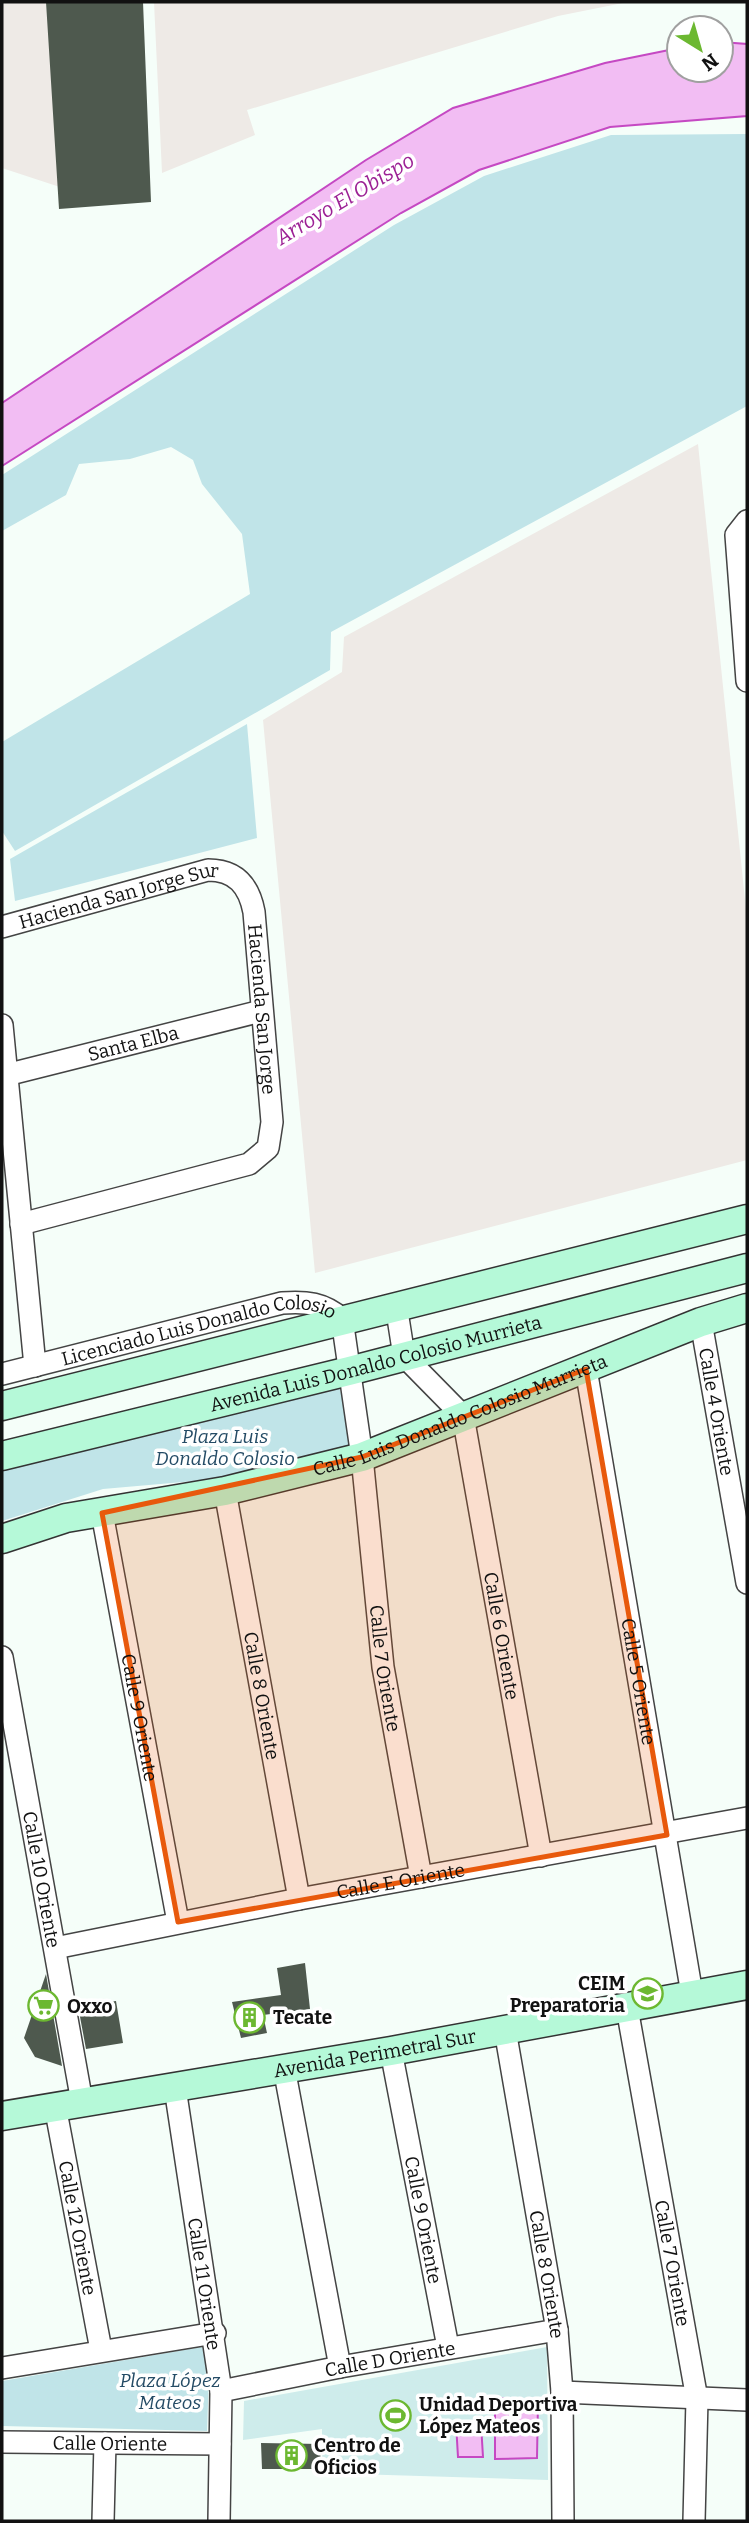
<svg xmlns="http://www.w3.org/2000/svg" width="749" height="2523" viewBox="0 0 749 2523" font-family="Bitter,serif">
<rect width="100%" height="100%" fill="#f5fef9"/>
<path fill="#eeeae6" d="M2,2h129l10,190h-66l-73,-24z
M154,2h474l-70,14 -311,94 8,25 -93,38z
M698,444l49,475v241l-432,113 -52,-553 79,-48 2,-35z"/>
<path fill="#c0e4e8" d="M747,134v272l-416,226 -1,38 -315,181 -13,-20v-89l248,-148 -8,-60 -40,-50 -9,-24 -22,-13 -41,12 -51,5 -13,31 -64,36v-56l392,-250 90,-49 127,-41z
M247,724l10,114 -242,63 -5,-42z
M339,1387l18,56 -128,35 -126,11 -101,32v-51z
M202,2347l7,27 -2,57 -205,-5v-45z"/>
<path fill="#ceeceb" d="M547,2347l1,133 -226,-7v-44l-79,11 1,-39z"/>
<path fill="#f2bdf3" stroke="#c549c3" stroke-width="2" d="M721,42l26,2v72l-137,11 -131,43 -78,43 -399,253v-63l364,-243 87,-52 152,-45 74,-15v22h42z
M495,2398l43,3 -1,57 -42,1z
M456,2423l25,1 2,33h-25z"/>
<path fill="#4e594e" d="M46,2h97l8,200 -92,7z
M305,1963l5,46 -47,6 4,18 -26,5 -9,-36 49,-7 -4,-27z
M46,1974l16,92 -27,-9 -11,-19z
M116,2001l7,42 -37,6 -8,-43z
M261,2443l60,1 -1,25h-58z"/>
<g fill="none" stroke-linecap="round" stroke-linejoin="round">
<defs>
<g id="street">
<path d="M747,521l-11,14 11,146"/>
<path id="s1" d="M2,927l206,-57c28,0 41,16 46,42l18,210 -4,26 -19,16 -228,60"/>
<path d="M2,1025l33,341"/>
<path id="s2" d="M6,1075l255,-64"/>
<path id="s3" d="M396,1305l8,51 59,60 78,440"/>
<path id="s4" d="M701,1322l46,261"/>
<path id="s5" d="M586,1369l106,625"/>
<path id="s6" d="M2,1374l280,-71c24,-2 42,0 60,16l20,138 21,210 38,210"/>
<path id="s7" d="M225,1491l74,408"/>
<path id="s8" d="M102,1513l76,409"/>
<path id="s9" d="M2,1657l80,445"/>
<path id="s10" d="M55,1948l244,-49 448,-81"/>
<path id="s11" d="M627,2008l70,391 -3,122"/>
<path id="s12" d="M505,2030l52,300 5,62 1,129"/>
<path id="s13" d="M391,2051l57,296"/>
<path d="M284,2068l56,299"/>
<path id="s14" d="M175,2088l46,303 -2,130"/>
<path id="s15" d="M55,2106l46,244"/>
<path d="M2,2368l213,-35"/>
<path id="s16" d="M221,2391l119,-24 217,-37"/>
<path d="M562,2392l185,8"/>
<path id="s17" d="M2,2442l218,2"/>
<path d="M103,2521l2,-78"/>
</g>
<g id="secondary">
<path d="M2,1406l745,-187"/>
<path id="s18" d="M2,1456l347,-85 398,-103"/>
<path id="s19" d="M2,1539l64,-21 159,-27 137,-34 339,-135 46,-14"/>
<path id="s20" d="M2,2116l389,-65 356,-66"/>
</g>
</defs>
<use href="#street" stroke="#444" stroke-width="24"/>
<use href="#secondary" stroke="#333" stroke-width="31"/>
<use href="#street" stroke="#fff" stroke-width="21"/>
<use href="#secondary" stroke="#b5f9d8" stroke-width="28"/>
</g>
<path fill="#e8590c" fill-opacity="0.2" stroke="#e8590c" stroke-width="5" stroke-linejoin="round" d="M586,1369l81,466 -489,87 -76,-409 260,-56z"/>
<defs>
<symbol id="university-ring" viewBox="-11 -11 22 22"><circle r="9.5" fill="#fff" stroke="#6cb831" stroke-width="1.5"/><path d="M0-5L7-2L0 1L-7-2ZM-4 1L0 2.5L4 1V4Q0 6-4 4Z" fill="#6cb831"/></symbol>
<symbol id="supermarket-ring" viewBox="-11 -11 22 22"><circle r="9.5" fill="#fff" stroke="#6cb831" stroke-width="1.5"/><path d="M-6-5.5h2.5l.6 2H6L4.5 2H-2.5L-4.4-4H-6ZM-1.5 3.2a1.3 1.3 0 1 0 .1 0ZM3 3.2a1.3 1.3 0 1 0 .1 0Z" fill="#6cb831"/></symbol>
<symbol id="building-ring" viewBox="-11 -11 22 22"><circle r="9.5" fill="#fff" stroke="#6cb831" stroke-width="1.5"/><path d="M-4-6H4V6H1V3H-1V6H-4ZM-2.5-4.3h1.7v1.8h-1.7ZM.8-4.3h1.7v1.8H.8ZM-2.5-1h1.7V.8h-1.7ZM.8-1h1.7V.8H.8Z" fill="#6cb831"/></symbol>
<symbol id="stadium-ring" viewBox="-11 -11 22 22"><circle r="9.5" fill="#fff" stroke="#6cb831" stroke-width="1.5"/><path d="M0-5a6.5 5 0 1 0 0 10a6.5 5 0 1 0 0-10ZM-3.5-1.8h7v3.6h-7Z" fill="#6cb831"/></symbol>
</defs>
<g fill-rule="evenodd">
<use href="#university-ring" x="630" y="1976" width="35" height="35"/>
<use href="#supermarket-ring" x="26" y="1988" width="35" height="35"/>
<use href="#building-ring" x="232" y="2000" width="35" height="35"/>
<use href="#stadium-ring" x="378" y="2398" width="35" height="35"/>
<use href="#building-ring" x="274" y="2438" width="35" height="35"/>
</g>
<g text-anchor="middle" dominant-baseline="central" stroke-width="7" stroke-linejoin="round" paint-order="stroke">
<g font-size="19" fill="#111" stroke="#fff">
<text stroke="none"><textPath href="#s1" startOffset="121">Hacienda San Jorge Sur</textPath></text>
<text stroke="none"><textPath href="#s1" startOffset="380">Hacienda San Jorge</textPath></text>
<text stroke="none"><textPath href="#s2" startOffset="131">Santa Elba</textPath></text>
<text stroke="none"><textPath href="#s6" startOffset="203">Licenciado Luis Donaldo Colosio</textPath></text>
<text stroke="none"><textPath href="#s18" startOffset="385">Avenida Luis Donaldo Colosio Murrieta</textPath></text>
<text stroke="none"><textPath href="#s4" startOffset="91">Calle 4 Oriente</textPath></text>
<text stroke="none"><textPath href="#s19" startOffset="476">Calle Luis Donaldo Colosio Murrieta</textPath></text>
<text stroke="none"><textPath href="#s3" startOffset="359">Calle 6 Oriente</textPath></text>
<text stroke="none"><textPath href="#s6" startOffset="705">Calle 7 Oriente</textPath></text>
<text stroke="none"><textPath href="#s5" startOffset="317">Calle 5 Oriente</textPath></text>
<text stroke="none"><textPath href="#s7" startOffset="208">Calle 8 Oriente</textPath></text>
<text stroke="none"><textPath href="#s8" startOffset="208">Calle 9 Oriente</textPath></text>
<text stroke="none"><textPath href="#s9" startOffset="226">Calle 10 Oriente</textPath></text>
<text stroke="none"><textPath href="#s10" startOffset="352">Calle E Oriente</textPath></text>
<text stroke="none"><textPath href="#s20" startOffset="378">Avenida Perimetral Sur</textPath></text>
<text stroke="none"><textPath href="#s13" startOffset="172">Calle 9 Oriente</textPath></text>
<text stroke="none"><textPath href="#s15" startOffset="124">Calle 12 Oriente</textPath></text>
<text stroke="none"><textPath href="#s11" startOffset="259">Calle 7 Oriente</textPath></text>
<text stroke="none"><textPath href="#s12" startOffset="248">Calle 8 Oriente</textPath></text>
<text stroke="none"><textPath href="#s14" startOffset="198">Calle 11 Oriente</textPath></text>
<text stroke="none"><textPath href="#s16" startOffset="172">Calle D Oriente</textPath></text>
<text stroke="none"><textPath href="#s17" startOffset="108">Calle Oriente</textPath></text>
</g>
<g font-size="19" font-style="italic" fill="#244b65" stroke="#fff">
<text x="225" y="1436">Plaza Luis<tspan x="225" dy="22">Donaldo Colosio</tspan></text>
<text x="170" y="2380">Plaza López<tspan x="170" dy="22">Mateos</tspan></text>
</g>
<g font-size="19" font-weight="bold" fill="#111" stroke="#fff" text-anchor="start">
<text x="625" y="1983" text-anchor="end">CEIM<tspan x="625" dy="22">Preparatoria</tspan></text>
<text x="67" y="2006">Oxxo</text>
<text x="273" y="2017">Tecate</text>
<text x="419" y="2404">Unidad Deportiva<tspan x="419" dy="22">López Mateos</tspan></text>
<text x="314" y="2445">Centro de<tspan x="314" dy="22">Oficios</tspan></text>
</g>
<g font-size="21" font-style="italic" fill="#9c2195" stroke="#fff">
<text transform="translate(345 199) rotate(-31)">Arroyo El Obispo</text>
</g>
</g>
<rect width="749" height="2523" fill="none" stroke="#111111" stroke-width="7"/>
<g transform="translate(700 49) rotate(143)"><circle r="33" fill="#ffffff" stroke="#a0a0a0" stroke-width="2"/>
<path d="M0-5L12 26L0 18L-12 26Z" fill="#6cb831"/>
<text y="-10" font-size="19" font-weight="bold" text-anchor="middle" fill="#111111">N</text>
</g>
</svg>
